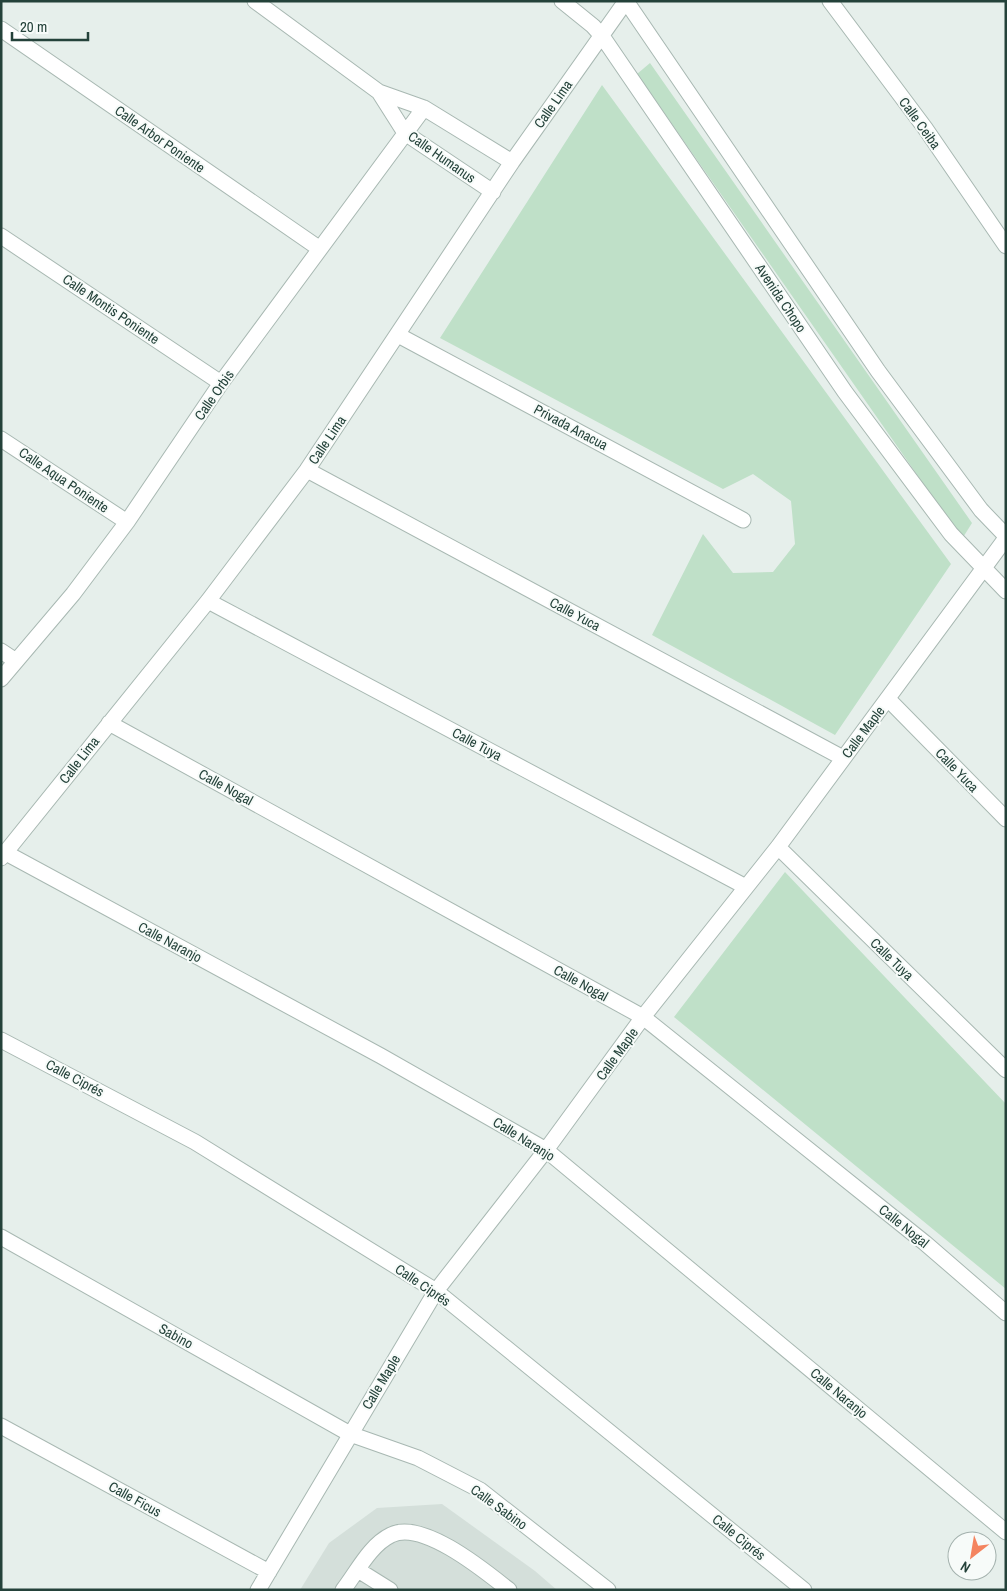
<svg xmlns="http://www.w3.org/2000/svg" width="1007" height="1591" viewBox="0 0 1007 1591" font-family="'Archivo Narrow',sans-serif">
<rect width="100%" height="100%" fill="#e6efeb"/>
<path fill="#d4dfda" d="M442,1504l93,67 22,19h-257l29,-47 48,-35z"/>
<path fill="#bfe0c8" d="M650,63l322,460 -10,16 -325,-465z
M602,85l349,479 -116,171 -183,-100 51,-101 30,39 40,-1 22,-28 -4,-43 -38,-27 -30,15 -283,-151z
M785,872l221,232v185l-332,-272z"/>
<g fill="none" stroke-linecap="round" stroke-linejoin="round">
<defs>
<path id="minor" d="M255,1l124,91 45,16 88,54
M562,1l31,25 9,10 243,356 106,142 55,57
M626,1l252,370 103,139 25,26
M830,1l95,127 81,118
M1,29l319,220
M379,92l26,41 88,59
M1,236l220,147
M398,335l345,185
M1,439l126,83
M307,470l536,288
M208,601l538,286
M1,651l15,10
M1,679l72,-85 54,-72 94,-139 203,-275
M888,699l118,120
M109,723l534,294 282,226 81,70
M778,847l228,223
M6,853l375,203 165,94 460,382
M1,858l207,-257 99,-131 205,-308 114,-161
M1,1040l194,102 241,149 368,299
M1,1237l349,197 68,24 62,32 128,100
M1,1426l268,146
M358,1570l32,20
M258,1590l178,-299 110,-141 97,-133 135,-170 228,-309
M343,1590c14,-18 27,-45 48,-55 31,-16 94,36 118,55"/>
</defs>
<use href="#minor" stroke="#a8b8b2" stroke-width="17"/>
<use href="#minor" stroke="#fff" stroke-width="15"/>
</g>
<g text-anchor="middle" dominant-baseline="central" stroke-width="4" stroke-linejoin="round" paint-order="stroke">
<g font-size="14" fill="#24423a" stroke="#f7fbf9">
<text transform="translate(553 104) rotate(-55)">Calle Lima</text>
<text transform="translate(920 123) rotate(54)">Calle Ceiba</text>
<text transform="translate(160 139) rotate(35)">Calle Arbor Poniente</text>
<text transform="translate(442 157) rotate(35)">Calle Humanus</text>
<text transform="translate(781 298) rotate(56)">Avenida Chopo</text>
<text transform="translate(111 309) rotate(34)">Calle Montis Poniente</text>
<text transform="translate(214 395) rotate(-55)">Calle Orbis</text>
<text transform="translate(571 427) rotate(28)">Privada Anacua</text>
<text transform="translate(327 440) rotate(-56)">Calle Lima</text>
<text transform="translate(64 480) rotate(34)">Calle Aqua Poniente</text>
<text transform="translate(575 614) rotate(28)">Calle Yuca</text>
<text transform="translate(863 732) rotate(-53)">Calle Maple</text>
<text transform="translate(477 744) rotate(28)">Calle Tuya</text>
<text transform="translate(79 760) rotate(-52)">Calle Lima</text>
<text transform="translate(957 770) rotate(46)">Calle Yuca</text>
<text transform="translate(226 787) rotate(29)">Calle Nogal</text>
<text transform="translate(170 942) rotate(28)">Calle Naranjo</text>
<text transform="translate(892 959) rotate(44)">Calle Tuya</text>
<text transform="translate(581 983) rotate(29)">Calle Nogal</text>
<text transform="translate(617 1054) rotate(-54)">Calle Maple</text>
<text transform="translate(75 1078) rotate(28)">Calle Ciprés</text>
<text transform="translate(524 1139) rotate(32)">Calle Naranjo</text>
<text transform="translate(904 1226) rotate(39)">Calle Nogal</text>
<text transform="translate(423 1285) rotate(34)">Calle Ciprés</text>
<text transform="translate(176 1336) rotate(29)">Sabino</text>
<text transform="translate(381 1382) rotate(-59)">Calle Maple</text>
<text transform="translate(839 1393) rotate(40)">Calle Naranjo</text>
<text transform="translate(135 1499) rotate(29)">Calle Ficus</text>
<text transform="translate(499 1507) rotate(36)">Calle Sabino</text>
<text transform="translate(739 1537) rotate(39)">Calle Ciprés</text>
</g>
</g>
<rect width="1007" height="1591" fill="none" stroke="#24423a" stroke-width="5"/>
<g transform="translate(972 1556) rotate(211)"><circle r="24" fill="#f7fbf9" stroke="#a3b1ad"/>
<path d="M0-4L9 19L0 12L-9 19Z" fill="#f4845f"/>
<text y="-8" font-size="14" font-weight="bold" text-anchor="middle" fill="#24423a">N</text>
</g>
<path d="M12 32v8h76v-8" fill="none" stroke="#24423a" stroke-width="2.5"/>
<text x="20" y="32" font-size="15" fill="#24423a" stroke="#f7fbf9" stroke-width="4" paint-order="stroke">20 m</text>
</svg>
